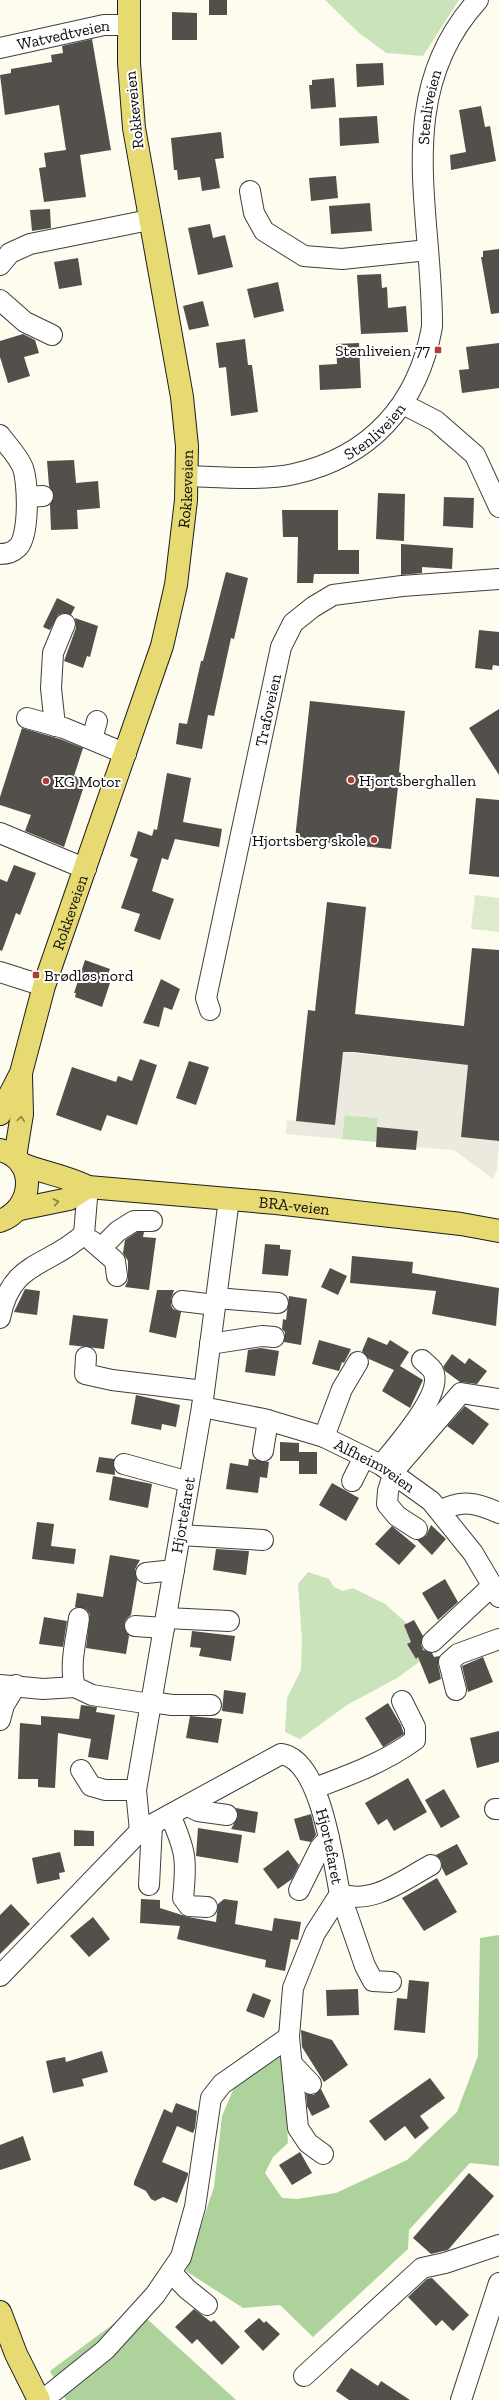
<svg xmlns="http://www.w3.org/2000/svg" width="499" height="2400" viewBox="0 0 499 2400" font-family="'Zilla Slab',serif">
<rect width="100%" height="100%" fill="#fdfcee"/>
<path fill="#cbe3bb" d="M325,0h134l-36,56 -37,-3 -28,-21z
M344,1115l34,3 -2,24 -34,-3z
M308,1572l21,7 5,8 9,4 10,-3 32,16 27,24 11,31 -26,19 -50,27 -47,34 -15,-7 2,-34 14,-28 1,-30 -4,-56z"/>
<path fill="#aed29c" d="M499,1935v231l-29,-3 -61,67 -1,19 -95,88 -33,-32 -37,3 -57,-37 28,-84 8,-71 12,-28 49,-36 5,91 -15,14 -8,16 17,25 15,1 39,-6 71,-33 50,-48 21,-56 2,-118z
M135,2308l101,92h-170l-16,-29z"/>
<path fill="#ddebcc" d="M475,895l24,3v34l-28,-3z"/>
<path fill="#eceade" d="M343,1052l125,13 -7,72 38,4 -2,29 -4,9 -39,-29 -37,-3 1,-16 -41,-4 1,-9 -33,-3 -3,24 -56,-5 1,-14 48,5z"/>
<path fill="#534f4a" d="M209,0h18v15h-18z
M172,12l25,1v27h-25z
M92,39l19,111 -31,5 6,42 -42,5 -5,-34 7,-1 -2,-14 22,-3 -7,-45 -54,10 -5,-40 11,-2v-4l41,-7 -1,-7 12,-2 -1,-7z
M383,63l1,22 -27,2 -1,-23z
M334,78l2,29 -25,2 -2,-24h3v-5z
M481,106l4,21 5,-1 6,35 -45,9 -1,-15 16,-3 -7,-42z
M377,116l2,27 -39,3 -1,-28z
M221,132l3,26 -9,1 5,29 -18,3 -2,-14 -22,3 -1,-10h-3l-3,-32z
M336,176l2,22 -27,3 -2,-23z
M370,203l2,28 -41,3 -2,-28z
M50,209l1,19 -19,3 -2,-21z
M210,224l3,14 12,-3 8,32 -35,8 -10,-47z
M499,249v64l-8,1 -10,-57h2v-6z
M78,258l4,27 -23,4 -5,-27z
M381,274l1,14 5,-1 1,21 18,-2 2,26 -47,2 -4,-59z
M278,282l6,29 -30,7 -7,-29z
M203,301l6,25 -20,4 -6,-24z
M23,334l12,6 4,13 -15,4 6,19 -22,7 -8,-26v-16z
M245,339l3,26h4l6,47 -27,4 -5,-49 -7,1 -3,-25z
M359,343l2,45 -41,2 -1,-25 18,-1 -1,-20z
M499,343v45l-37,5 -3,-23 10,-1 -3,-22z
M74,460l2,23 22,-2 2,27 -23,2 1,19 -27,1 -1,-25 4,-9 -5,-10 -2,-25z
M378,493l27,1 -1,47 -28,-2z
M444,497l30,1 -1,30 -30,-2z
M282,510h56v40h21v24h-45l-1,9h-16l1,-46h-15z
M401,544l52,4 -1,21 -30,-2v6l-21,2z
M226,572l22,6 -14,61 -3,-1 -17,78 -6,-1 -6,34 -26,-5 3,-21 8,1 14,-63h2z
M57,598l18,9 -4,8 -7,-2 -6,2 -8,15 -7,-3z
M75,618l23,8 -8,31 -3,-1 -4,12 -19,-7 12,-33z
M479,630l20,2v34l-6,-1 -1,5 -17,-2z
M310,701l95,10 -6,61 2,1 -1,15 -2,-1 -7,62 -96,-10z
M499,709v66l-30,-47z
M22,728l38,11 23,9 -9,28 12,4 -22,67 -39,-16 6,-16 -31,-10v-8z
M167,773l24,5 -8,44 39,7 -3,18 -44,-8 -7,21 -6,-2 -10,33 22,8 -14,41 -26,-9 6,-17 -19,-6 17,-49 -8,-3 8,-25 14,5 2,-7 3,1z
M476,798l23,2v77l-30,-3z
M14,865l22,8 -16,42 -4,-2 -14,38 -2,-1v-71l7,3z
M327,902l39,5 -11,107 109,12 8,-78 27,2v191l-38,-4 7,-72 -114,-13h-11l-8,73 -39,-4 12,-111 7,1z
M85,960l25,9 -4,10 5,1 -9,27 -27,-10 1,-4h-2z
M161,979l19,10 -8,21 -8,-3 -5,20 -16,-4z
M140,1059l17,6 -20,60 -30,-10 -6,16 -45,-16 16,-48 44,15 2,-6 14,5z
M189,1061l20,6 -13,38 -20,-7z
M377,1127l41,4 -2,19 -40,-3z
M137,1232h7l-1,5 13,1 -7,52 -24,-3 3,-7v-19l-5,-8 2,-13z
M265,1244l15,1v4l11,1 -3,26 -26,-2z
M352,1256l61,6 -1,11 87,15 -3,38 -64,-12 4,-23 -86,-8z
M330,1268l17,8 -9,19 -17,-8z
M25,1289l15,2 -3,24 -23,-3z
M157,1290h17l-3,9v6l2,4 8,3 -5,26 -27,-6z
M289,1296l18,3 -6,46 -17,-3 1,-10 -3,-3 1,-10 3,1z
M73,1315l35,4 -4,30 -35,-4z
M368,1337l19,8 3,-5 19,12 -9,14 23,14 -13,28 -28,-17 12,-21 -25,-11 -7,-8z
M319,1340l32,9 -7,14 -2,-1 -3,9 -27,-7z
M261,1348l18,3 -4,25 -30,-4 3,-22z
M452,1354l13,10 4,-6 18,13 -10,13 -17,-2 -15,-11 -2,-4z
M136,1395l44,10 -4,22 -14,-3 -1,6 -30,-6z
M465,1406l24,18 -16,21 -26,-19z
M280,1442l19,1v18h-19z
M299,1452h18v22h-18z
M99,1457l15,2 1,16 -19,-3z
M249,1459l20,3 -2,16 -7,-1 -2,16 -32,-4 4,-26 18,3z
M113,1476l39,8 -4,24 -39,-8z
M332,1483l27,15 -13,23 -27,-16z
M37,1522l17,2 -3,22 25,3 -2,15 -42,-5z
M431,1525l15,14 -14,16 -15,-15 9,-4z
M392,1526l24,20 -17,19 -24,-21z
M216,1549l33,2 -3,24 -33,-5z
M110,1555l30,5 -5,9 2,11 -6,35 -5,4 -2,6 5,11 -3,18 -40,-6 4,-34 -4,-5 -11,-2 2,-14 26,4z
M445,1579l13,23 -20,18 -16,-27z
M44,1617l23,4 -4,26 -24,-3z
M414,1620l9,16 -2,8 2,6 9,3 2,4 6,-1 -2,8 3,15 -12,5 -11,-27 -2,2 -9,-15 4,-2 -7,-17z
M192,1631l43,5 -4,25 -32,-5 2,-8 -11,-1z
M483,1657l10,25 -25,10 -6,-26z
M224,1690l22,3 -3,21 -21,-3z
M388,1703l13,22 3,9 -21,13 -18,-29z
M81,1705l16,2 -1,5 19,3 -7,45 -20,-3 3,-18 -33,-6 -3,55 -17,-1v-8h-20l2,-56 21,2v-9l38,3z
M190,1716l32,3 -4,24 -32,-5z
M499,1731v31l-22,6 -7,-30z
M408,1778l19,34 -33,19 -7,-12 -9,6 -13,-22z
M444,1789l16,28 -19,11 -16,-28z
M236,1808l22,4 -3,21 -24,-4 7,-12z
M311,1814l5,21 -5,7 -11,-2 -6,-21z
M198,1828l44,7 -4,28 -42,-7z
M74,1830l20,1v15h-20z
M457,1844l11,20 -22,12 -4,-8 -1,-8 -5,-5z
M288,1850l11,15 -7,14 -14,10 -15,-20z
M60,1852l5,20 -6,1 1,6 -23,5 -5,-26z
M437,1878l20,34 -33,19 -22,-33z
M141,1899l19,1v8l28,9 28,5 2,-18 6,-5 14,2 -3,23 37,7 2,-13 27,4 -3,18 -7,-1 -6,32 -20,-4 1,-7 -89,-21 3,-13 -40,-3z
M11,1904l19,20 -30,30v-39z
M93,1917l17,22 -21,18 -19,-21z
M409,1980l20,2 -4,51 -31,-3 3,-32 10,1z
M358,1989l1,26 -32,1 -1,-26z
M253,1993l18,7 -7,18 -18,-7z
M301,2030l31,10 16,25 -24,17 -22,-35z
M102,2051l6,21 -26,7 2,7 -31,7 -7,-32 19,-4 1,5z
M430,2078l15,20 -25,18 9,12 -14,11 -10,-13 -20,15 -16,-20z
M321,2089l9,18 -18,9 -5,-10 -1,-12 8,1z
M176,2103l21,8 -2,17 -2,5 -16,-7 -15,36 26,11v2l-11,28 -14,-6 -8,4 -4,-2 -5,-8 -12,-6v-3l30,-73 8,4z
M23,2136l8,24 -31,10v-25z
M300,2152l12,21 -20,12 -13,-20z
M469,2173l25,23 -46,54 -17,4 -18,-16z
M432,2278l37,37 -16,16 -11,-11 -6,6 -28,-29 19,-18z
M194,2309l17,13 3,-2 26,27 -18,18 -25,-26 -5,5 -17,-17z
M259,2318l5,5 2,-2 14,13 -17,17 -19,-20z
M351,2368l27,18 3,-5 29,19h-61l-13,-9z"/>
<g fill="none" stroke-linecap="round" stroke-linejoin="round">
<defs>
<g id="minor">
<path id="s1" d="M0,48l104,-23h24"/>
<path d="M250,191l4,22 10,18 40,25 38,3 86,-9"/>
<path d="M0,265l10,-12 20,-9 119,-24"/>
<path d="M0,300l25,22 27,13"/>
<path d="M403,404l33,17 39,34 24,52"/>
<path d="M0,435c7,10 19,22 23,33 5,15 7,70 -6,80 -5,5 -11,6 -17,6"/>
<path id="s2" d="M187,476c31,1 77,5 107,-2 76,-17 124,-69 138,-147 1,-114 -41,-232 46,-327"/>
<path d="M27,497l16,-1"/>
<path d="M27,718l37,10 62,26"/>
<path d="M55,726l-4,-38 2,-35 12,-29"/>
<path d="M92,739l5,-18"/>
<path d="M0,833l86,36"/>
<path d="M0,972l44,14"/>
<path id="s3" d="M210,1010l-4,-12 69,-323 6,-28 12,-24 20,-16 20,-12 69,-9 97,-7"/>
<path id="s4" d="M229,1199l-27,208 -66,383 4,41 141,-77c40,5 52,107 59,140l-25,39 -22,55 -4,49 9,91 10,15 15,11"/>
<path d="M92,1241l23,20 2,15"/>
<path d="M101,1248l17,-17 16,-10h18"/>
<path d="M216,1298l62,5"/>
<path d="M182,1301l33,4"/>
<path d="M0,1318c11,-58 49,-51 84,-84l4,-47"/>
<path d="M210,1344l52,-8 12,1"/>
<path d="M86,1357l-1,17 27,6 92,11"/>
<path id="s5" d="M202,1407l62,12 60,18 57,28 50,36 42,52 26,44"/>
<path d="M324,1437l18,-48 16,-27"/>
<path d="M263,1451l5,-31"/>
<path d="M386,1459c13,-16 58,-67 47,-88 -2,-4 -8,-8 -11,-11"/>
<path d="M124,1464l65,18"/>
<path d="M392,1473l69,-80 37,6"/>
<path d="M393,1475l-5,16 -1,13 10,12 20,13"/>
<path d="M352,1481l12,-24"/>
<path d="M440,1511c22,-12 37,-8 59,2"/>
<path d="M180,1535l83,5"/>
<path d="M146,1573l28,-3"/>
<path d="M79,1618c-3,23 -10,47 -4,69l17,8 59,9"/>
<path d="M166,1618l63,3"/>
<path d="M135,1626l29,2"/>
<path d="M432,1642l60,-56"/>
<path d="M0,1685l43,4 32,-2"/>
<path d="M456,1690l-7,-28 9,-8 41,-15"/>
<path d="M151,1702l21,3h39"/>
<path d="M0,1720l4,-15 12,-20"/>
<path d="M81,1770l10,16 14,4h31"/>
<path d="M315,1788c35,-13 70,-26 100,-48v-13l-13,-26"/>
<path d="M188,1806l10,5 29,4"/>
<path d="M495,1809h4"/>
<path d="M170,1815c16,36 17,45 13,83l6,8 18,1"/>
<path d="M149,1885l3,-60"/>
<path d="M299,1890l21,-42 9,-10"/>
<path d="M0,1976l140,-145"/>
<path d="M391,1982l-18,-1 -8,-15 -25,-72c33,11 63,-14 91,-29"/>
<path d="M292,2064l19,20"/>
<path d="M171,2272l16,17 20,16"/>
<path d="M304,2376l118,-108 23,-5 54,-18"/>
<path d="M38,2398l11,-3 56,-45 50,-55 26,-38 14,-50 16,-109 11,-14 67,-47"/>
<path d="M461,2400l38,-117"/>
</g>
<g id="major">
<path id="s6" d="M0,1114l21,-41 23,-87 118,-340 14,-61 10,-85 1,-54 -5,-49 -48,-269 -5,-65v-63"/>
<path d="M0,1150c38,9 34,59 0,71"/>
<path d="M15,1157l7,-43 -1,-39"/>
<path id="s7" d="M21,1164c23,9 46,12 67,23l188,16 185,21 38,7"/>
<path d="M20,1209l49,-10 19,-12"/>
<path d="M0,2312l16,42 23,46"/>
</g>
</defs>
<use href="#minor" stroke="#3f3f3f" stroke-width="22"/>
<use href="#major" stroke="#1d1d1d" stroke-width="24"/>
<use href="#minor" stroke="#fff" stroke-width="20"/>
<use href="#major" stroke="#e8da72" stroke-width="22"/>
</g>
<defs><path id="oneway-chevron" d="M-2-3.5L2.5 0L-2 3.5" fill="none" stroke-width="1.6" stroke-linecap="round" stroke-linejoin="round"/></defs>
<g stroke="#857d44">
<use href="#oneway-chevron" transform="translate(21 1119) rotate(-82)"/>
<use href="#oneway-chevron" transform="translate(56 1202) rotate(-11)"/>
</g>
<g fill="#ab3e35" stroke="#fff" stroke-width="1.5">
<rect x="434" y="346" width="8" height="8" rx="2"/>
<circle cx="351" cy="780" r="4"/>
<circle cx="46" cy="781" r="4"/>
<circle cx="374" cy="840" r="4"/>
<rect x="32" y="971" width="8" height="8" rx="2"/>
</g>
<g text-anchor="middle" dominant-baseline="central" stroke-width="4" stroke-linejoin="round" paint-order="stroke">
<g font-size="16" fill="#0c0c0c" stroke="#fff">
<text stroke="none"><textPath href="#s1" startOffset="65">Watvedtveien</textPath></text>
<text stroke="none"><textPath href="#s2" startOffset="543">Stenliveien</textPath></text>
<text transform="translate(134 110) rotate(-96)">Rokkeveien</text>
<text stroke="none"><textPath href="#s2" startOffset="200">Stenliveien</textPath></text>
<text stroke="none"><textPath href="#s6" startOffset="655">Rokkeveien</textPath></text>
<text stroke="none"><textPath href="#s3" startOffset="307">Trafoveien</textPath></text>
<text stroke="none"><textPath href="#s6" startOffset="214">Rokkeveien</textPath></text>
<text stroke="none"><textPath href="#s7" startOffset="278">BRA-veien</textPath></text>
<text stroke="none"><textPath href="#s5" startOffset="184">Alfheimveien</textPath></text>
<text transform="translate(183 1515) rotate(-80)">Hjortefaret</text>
<text stroke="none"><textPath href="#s4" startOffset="910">Hjortefaret</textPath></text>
</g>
<g font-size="16" fill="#0c0c0c" stroke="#fff" text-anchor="start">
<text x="430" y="350" text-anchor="end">Stenliveien 77</text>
<text x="359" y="780">Hjortsberghallen</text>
<text x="54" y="781">KG Motor</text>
<text x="366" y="840" text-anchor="end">Hjortsberg skole</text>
<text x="44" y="975">Brødløs nord</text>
</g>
</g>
</svg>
